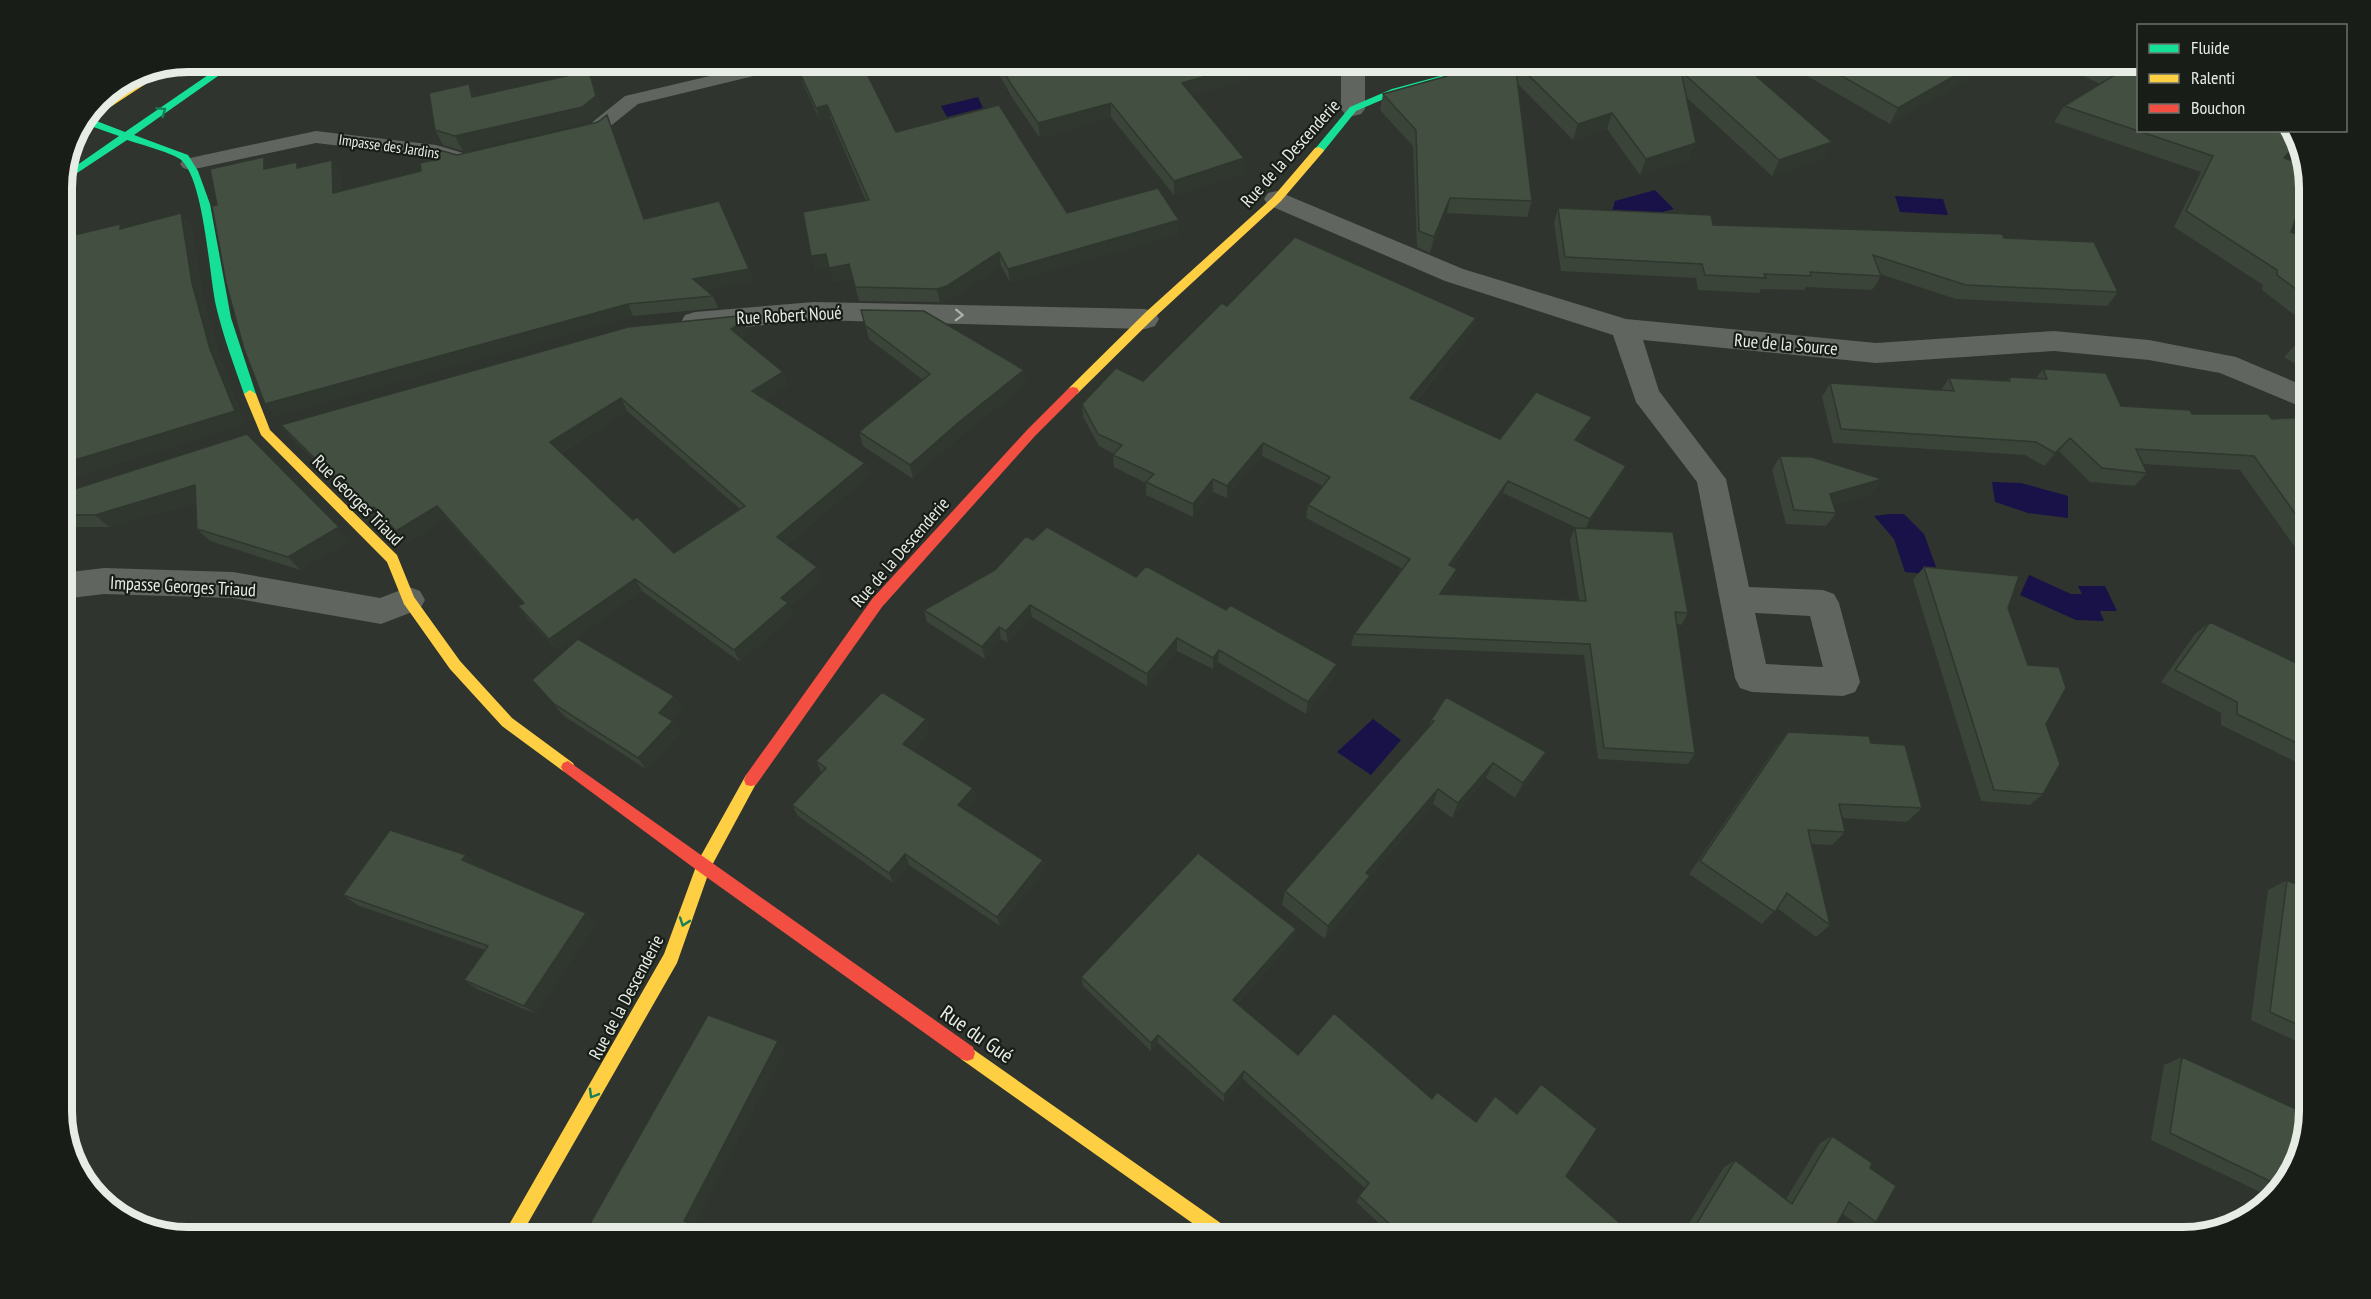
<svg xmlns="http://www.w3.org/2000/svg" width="2371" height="1299" viewBox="0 0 2371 1299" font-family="'PT Sans Narrow',sans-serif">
<rect width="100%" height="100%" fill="#2f342e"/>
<path fill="#191248" d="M978,97l5,11 -36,9 -6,-11z
M1655,190l19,19 -52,14 -10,-12 3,-10z
M1895,196l48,3 5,16 -48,-3z
M1992,482l29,1 47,13v22l-40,-5 -33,-11z
M1890,514h14l20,20 15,41 -34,-3 -11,-33 -20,-23z
M2029,575l42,19h11l-4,-8h27l12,25h-17l4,10 -28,-1 -56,-25z
M1373,719l28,21 -30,35 -34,-23z"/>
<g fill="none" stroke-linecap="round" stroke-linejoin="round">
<path fill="#616560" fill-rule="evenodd" d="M769,62h29l-3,4 -157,38 -35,28 -25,6 -7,-2 -2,-4 2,-4 19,-4 35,-28z
M316,131l120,14 27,8 9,-2 7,2 3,4 -3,4 -16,4 -28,-8 -119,-14 -126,27 -7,-2 -3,-4 3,-4 7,-2z"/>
<path fill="#616560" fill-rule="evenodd" d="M1341,62h24v47l-4,5 -8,2 -8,-2 -4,-5z
M1277,191l186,78 163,50 250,24 178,-12 95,9 87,17 73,31v22l-89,-37 -71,-13 -95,-9 -178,12 -233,-23 16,51 67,88 23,108 74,3 11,4 5,9 21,79 -5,10 -12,4 -91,-4 -12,-4 -5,-10 -38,-196 -61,-80 -23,-67 -168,-54 -177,-76 -4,-6 4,-6zM1755,613l55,3 13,51 -57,-3z
M814,302l331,7 10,3 4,7 -4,7 -10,3 -331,-9 -119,12 -10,-3 -4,-7 4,-7 10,-3z
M104,568l129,4 147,26 29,-11 11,4 5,9 -5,9 -39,15 -148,-26 -129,-4 -42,5v-26z"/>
<path fill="#16e098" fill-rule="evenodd" d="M227,62h11l-104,73 54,20 10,16 12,33 21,114 25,76 -6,4 -6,-4c-10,-29 -21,-58 -28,-88 -7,-31 -12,-129 -36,-147 -11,-7 -40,-15 -53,-19l-65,43 1,-8 56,-39 -37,-13 4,-6 39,15z
M1492,62h14l-108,31 -42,18 -33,41h-8l-1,-2 36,-43 42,-18z"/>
<path fill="#ffcf43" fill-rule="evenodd" d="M171,65l-1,3 -84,55 -4,1 7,-11 70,-46z
M1319,147l5,3 -1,2 -42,49 -126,116 -78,77h-8l-2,-3 2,-3 78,-77 126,-114 42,-49z
M250,390l6,4 14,36 127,125 17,42 46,64 52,57 61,45 2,4 -2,4 -5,2 -5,-2 -61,-45 -52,-57 -46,-65 -17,-42 -126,-127 -17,-41z
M751,774l5,1 2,5 -48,89 -33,94 -157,274h-18l162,-283 34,-93 48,-86z
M967,1045l265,186 3,6h-23l-251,-178 -2,-6 2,-6z"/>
<path fill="#f24e42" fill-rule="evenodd" d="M1073,387l4,1 2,3 -2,3 -42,42 -153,171 -126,178 -5,1 -5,-1 -2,-5 2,-5 126,-176 155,-169 42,-42z
M568,761l405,286 2,6 -2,6 -6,2 -6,-2 -263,-188 -135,-100 -2,-4 2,-4z"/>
</g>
<path fill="#3a4438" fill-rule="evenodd" d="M992,62h54l7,11 246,-10 -107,32 52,78 -70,22 -63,-78 -71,21 -27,-39z
M1417,62h53l-43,11z
M1483,62h257l92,80 -7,16 -53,18 -86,-79 4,62 -50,16 -33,-46 -34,11 -55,-56 14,117 -5,16 -80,-4 -17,40 -13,-6 -4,-101 -33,-36 3,-16 60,-17 1,-5z
M1783,62h214l-107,62z
M2056,62h83v68l145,28 7,74 18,19v75l-47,-36 1,-5 -89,-58 27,-55 -147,-50 10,-16 36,-22z
M800,73l96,59 171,81 112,21 -169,48 -9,-16 -51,34 -10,2 -81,-1 -6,-23 -20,4 -4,-15 -14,3 -4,-14 55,-55 -35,-82 -11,2 -16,-35z
M469,84l6,12 120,-10 7,25 -13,11 -126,29 -20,-6 -8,-15z
M612,128l32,91 110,62 -48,9 7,6 5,12 -85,8 -358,100 -58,-211 54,-38h29l40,5 1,19 80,-20 36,-16z
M1558,208l155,17 291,13 114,54 -11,14 -151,-7 -76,-25 1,2 -9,14 -66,-3 -2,3 -43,-1 -2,4 -61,-3 -2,-12 -135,-7 -7,-48z
M1227,306l249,12 -4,13 -56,70 84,38 87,-9 -9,12 48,24 -6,13 -34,49 102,85 -7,12 -4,-1 18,129 -7,11 -90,-5 -14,-104 -233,-9 3,-12 49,-65 -97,-51 2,-13 15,-19 -61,-30 -35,42 -14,-6 -20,25 -47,-22v-12l-32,-16 -1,-12 1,-1 -15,-8 -16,-29 -1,-13 61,-23zM1503,493l74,35h-2l-5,12 9,60 -134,-6 9,-12 3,-13 -5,-2z
M861,310l165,74 -64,51 -49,44 -50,-33 -4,-14 64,-52 -54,-41z
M744,321l5,14 -7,4 41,33 5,13 -23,14 100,64 4,12 -82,70 30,22 5,12 -33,28 4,8 -53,47 -98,-71 -84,59 -31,-32 -9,-12 5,-3 -77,-85 -39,25 -23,-24 -5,4 -87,-85 -11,-13zM627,411l113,98 -66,44 -41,-33 -72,-67z
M2309,333v39l-25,-15 15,-16z
M2043,369l78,37 71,8 117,7v143h-2l-67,-94 -97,-6 4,9 -13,13 -44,-4 -31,-31 -15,15 -19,-11 -192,-12 -11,-46 8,-14 111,7 8,-12 58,2 2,-3 27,1z
M247,434l103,106 -50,30 -90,-29 -13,-12 -1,-27 -87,25h-47v-34z
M1780,456l102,23 -9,14 -40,12 3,8 -10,13 -40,-2 -14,-54z
M1033,540l193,70 111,54 -2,12 -29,38 -88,-52 -5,7 -36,-18 -30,35 -115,-69 -24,26 -7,-4 -16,20 -58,-37 -3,-12 71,-40z
M1924,567l84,41 38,116 -3,70 -13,11 -49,-4 -68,-221z
M2210,622l99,47v93l-5,4 -83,-41v-12l-60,-31 34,-48z
M532,680l142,16 8,12 -11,12 10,13 -35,36 -82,-53z
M926,719l4,11 -17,20 60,38 4,11 -11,11 77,50 2,10 -45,56 -91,-61 -16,18 -95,-67 -6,-11 30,-32 -6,-12z
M1431,720l108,47 -24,31 -29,-20 -34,40 -19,-14 -64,74 -3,12 -41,49 -43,-34 3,-14 144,-164z
M1788,732l83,11 51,65 -15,14 -65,-4 3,14 -13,13 -20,-1 18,81 -14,12 -39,-29 -15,16 -73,-50 87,-127z
M466,855l12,10 -1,2 119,56 -60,91 -59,-25 -13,-9 21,-30 -128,-45 -14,-10z
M2287,880l22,10v157l-58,-27 17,-130z
M1296,929l-2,10 -57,65 61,51 134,44 43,23 20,-26 21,17 25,-29 25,92 71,62h-242l-39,-36 9,-14 -122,-109 -19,23 -66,-59 -7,8 -68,-65 -2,-9z
M2182,1057l114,111 -25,29 -120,-57 13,-75z
M1832,1136l38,32 6,54 -14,6 -20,-15 -13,25h-149l44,-71 11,-7 51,39 34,-56z"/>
<path fill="#2f372e" d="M1255,62h44v1l-117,35v-15z
M1429,62h41l-43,11z
M1979,62h18l-107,62 8,-16z
M589,71l6,15 7,25 -13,11 -126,29 -8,-15z
M469,84l7,15 -4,-2z
M1111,103v14l-71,21 -2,-15z
M827,105l4,14 -11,2 -4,-13z
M1612,113l-5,16 -34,11 5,-16z
M607,115l5,13 37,103 -5,-12z
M1832,142l-7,16 -53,18 7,-16z
M1696,143l-6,16 -50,16 6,-16z
M264,157l9,13 -9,-1z
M1244,158v15l-70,22v-14z
M332,160l8,12 1,34 -8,-13z
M1450,198l-3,15 -17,40 4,-16z
M181,213l11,13 12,70 18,67 24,61 -184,58v-18l148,-115 -18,-66z
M1179,220v14l-169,48 -2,-13z
M999,252l2,14 -51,34 -10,2 -3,-13z
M826,254l4,13 -15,3 -4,-14z
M849,264l4,14 -20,4 -4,-14z
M749,269l5,12 -56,11 -5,-13z
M628,304l5,12 -358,100 -10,-12z
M1476,318l-4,13 -65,80 3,-13z
M744,321l5,14 -13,8 -5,-14z
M1024,370l2,14 -64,51 -49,44 -3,-14 49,-43z
M783,372l5,13 -31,19 -5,-13z
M621,398l6,13 -70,44 -7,-13z
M1592,417l-5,13 -17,23 5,-13z
M2070,438l-11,13 -15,15 11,-13z
M1263,443l-1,13 -35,42v-12z
M865,463l4,12 -87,74 -5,-12z
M1626,466l-6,13 -36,53 6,-13z
M1213,479v13l-20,25v-13z
M1882,479l-9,14 -52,15 9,-14z
M1508,481l-5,12 -58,84 4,-12z
M195,485l13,13 -99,29 -14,-12z
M437,506l9,12 -39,25 -11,-12z
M374,507l10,12 -5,4 -11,-12z
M339,527l11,13 -50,30 -12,-13z
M817,567l5,12 -33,28 4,8 -53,47 -6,-12 47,-52z
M1457,569l-3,13 -17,23 3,-11z
M635,579l7,12 -84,59 -9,-11z
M1030,605l2,12 -24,26 -2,-12z
M999,627l2,12 -16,20 -3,-12z
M1177,638v13l-30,35v-12z
M1219,650l-1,12 -5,7v-11z
M1337,664l-2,12 -29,38 2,-12z
M674,696l8,12 -15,16 -8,-11z
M926,719l4,11 -22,25 -5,-11z
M673,721l8,12 -35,36 -8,-11z
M1546,752l-7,15 -24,31 8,-15z
M1493,763l-7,15 -34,40 6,-15z
M973,788l4,11 -15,16 -4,-10z
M1438,789l-5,15 -64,74 -3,12 -41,49 3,-13 38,-53z
M905,854l4,11 -16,18 -4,-10z
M466,855l12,10 -4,6 -12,-11z
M1043,860l2,10 -45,56 -3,-9z
M586,913l10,10 -60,91 -12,-8z
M1296,929l-2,10 -62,70 1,-9z
M1158,1035v8l-7,8v-8z
M778,1041l8,8 -92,177 -10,-5z
M1244,1071l-1,8 -19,23v-7z
M696,1225l9,5 -3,8h-13z"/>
<path fill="#434f41" stroke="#2f372e" stroke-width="1.5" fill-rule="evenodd" d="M845,62h16l35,70 103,-27 68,108 91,-25 21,32 -171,49 -9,-17 -52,34 -10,3 -82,-2 -6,-23 -20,4 -3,-14 -15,2 -8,-44 66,-12 -42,-95 -11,3 -16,-35z
M998,62h48l7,11 42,-11h160l-73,21 62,75 -70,23 -63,-78 -73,20 -27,-39z
M1483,62h32l17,139 -82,-3 -16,39 -15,-6 -3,-101 -33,-36 64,-18 -3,-4z
M1515,62h225l92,80 -53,18 -98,-89 15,72 -50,16 -34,-46 -34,11z
M1817,62h162l-81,46z
M2097,62h42v68h151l3,2 4,11 -13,15 20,7 5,14 -18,53 18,7v60l-32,-24v-5l-91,-59 27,-55 -149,-50 54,-33z
M589,71l7,25 -14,11 -127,29 -20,-6 -6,-37 40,-9 3,13z
M607,115l37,104 75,-18 30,68 -56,10 20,17 -85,8 -363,100 -21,-55 -18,-66 -14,-77 5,-1 -7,-36 54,-12v12l33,-7v6l35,-8 1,33 88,-22 -1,-8 20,-4 -1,-9 18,5 141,-33z
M1558,208l153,7 2,10 289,9 2,4 90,4 24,50 -152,-7 -93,-30 8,21 -71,-4 1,4 -47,-2 2,4 -61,-3 -3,-11 -137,-7z
M181,213l11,70 18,66 25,62 -173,53v-226l58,-14v5z
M1295,237l181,81 -66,80 90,41 36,-47 56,25 -17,23 51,26 -36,53 -82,-38 -59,84 8,4 -17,25 146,7 -11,-73 98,4 15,81 -13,-1 20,141 -91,-5 -14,-104 -236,-10 56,-75 -102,-54 22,-28 -67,-34 -36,43 -14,-7 -20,25 -47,-22 8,-8 -41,-19 9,-10 -24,-11 -16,-30 34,-36 27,13 79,-78 5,3z
M861,310l63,1 100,59 -65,52 -49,43 -51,-33 71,-58 -65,-49z
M738,316l6,5 -13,8 52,43 -31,19 113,72 -88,74 40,30 -36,31 7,5 -54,47 -99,-71 -86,60 -31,-33 6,-3 -87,-97 -41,25 -22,-24 -6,4 -87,-86 347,-98zM621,398l124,108 -71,47 -37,-36 -4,3 -83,-78z
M2309,333v15l-10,-7z
M2043,369l63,4 15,33 69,4 2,4h76l4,5 34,-2 3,4v112l-55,-77 -118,-7 11,24 -45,-5 -32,-30 -15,15 -19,-11 -195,-13 -11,-46 124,8 -5,-13 61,3 -1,-4 38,2z
M247,434l92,93 -51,30 -91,-28 -2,-44 -100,30h-33v-22z
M1780,456l32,1 70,22 -52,15 6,19 -42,-3z
M1047,527l89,50 10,-11 80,44 4,-5 107,59 -29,38 -89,-52 -6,8 -36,-20 -30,36 -117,-69 -24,26 -7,-4 -17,20 -58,-37 71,-40 31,-34 7,4z
M1924,567l95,9 -11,32 20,57 31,2 7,21 -20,36 14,40 -17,30 -49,-4z
M2210,622l99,47v80l-72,-35v-12l-62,-32z
M578,639l96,57 -15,17 14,8 -35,37 -84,-54 -22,-24z
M882,692l44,27 -23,25 70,44 -15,17 85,55 -46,57 -92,-63 -16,19 -97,-68 34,-37 -10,-7z
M1446,697l100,55 -23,31 -30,-20 -35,40 -20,-14 -72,84 4,3 -42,50 -43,-35 149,-170 -3,-1z
M1788,732l81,4 2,7 34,2 17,63 -83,-4 6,28 -37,-2 22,95 -43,-32 -12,19 -75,-51z
M390,830l76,25 -4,5 124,53 -62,93 -60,-26 24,-34 -145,-51z
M1198,853l98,76 -63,71 65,55 36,-42 98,86 5,-7 39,30 19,-26 22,18 24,-30 56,45 -31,47 71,62h-148l-9,-7 -4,7h-40l-3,-2 -1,2h-27l-46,-42 10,-13 -125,-112 -20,24 -66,-60 -7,8 -70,-66z
M2287,880l22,10v140l-39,-18z
M708,1015l70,26 -94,180 12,4 -7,13h-107z
M2182,1057l127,58 -13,53 -16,18 -110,-53z
M1832,1136l40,27 -2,5 26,18 -20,36 -27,-20 -20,36h-141l47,-78 57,44z"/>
<defs><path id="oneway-chevron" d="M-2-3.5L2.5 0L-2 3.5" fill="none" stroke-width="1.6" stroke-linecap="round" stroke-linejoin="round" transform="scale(1.5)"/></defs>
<g stroke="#187e58">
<use href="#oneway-chevron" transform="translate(162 111) rotate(-35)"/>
<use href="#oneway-chevron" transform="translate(684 922) rotate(109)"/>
<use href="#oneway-chevron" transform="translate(593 1094) rotate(120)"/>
</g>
<use stroke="#abb0a9" href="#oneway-chevron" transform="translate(959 315) rotate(2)"/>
<g text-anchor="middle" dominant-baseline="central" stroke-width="4.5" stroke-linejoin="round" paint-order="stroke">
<g font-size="15" fill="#e7ede5" stroke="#191d18">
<text transform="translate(389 146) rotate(8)">Impasse des Jardins</text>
</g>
<g font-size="18" fill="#e7ede5" stroke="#191d18">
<text transform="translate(1290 153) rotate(-48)">Rue de la Descenderie</text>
<text transform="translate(789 315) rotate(-3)">Rue Robert Noué</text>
<text transform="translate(1786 344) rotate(5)">Rue de la Source</text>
<text transform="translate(358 500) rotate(45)">Rue Georges Triaud</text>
<text transform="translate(900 552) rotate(-49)">Rue de la Descenderie</text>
<text transform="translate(183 586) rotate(3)">Impasse Georges Triaud</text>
<text transform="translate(626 997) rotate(-62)">Rue de la Descenderie</text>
</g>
<g font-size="21" fill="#e7ede5" stroke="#191d18">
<text transform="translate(977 1034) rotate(35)">Rue du Gué</text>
</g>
</g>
<path d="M0 0H2371V1299H0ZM188 72H2183A116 116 0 0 1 2299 188V1111A116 116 0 0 1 2183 1227H188A116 116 0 0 1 72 1111V188A116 116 0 0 1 188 72Z" fill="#191d18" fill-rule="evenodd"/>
<path fill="none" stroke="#e7ede5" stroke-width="8" d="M188 72H2183A116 116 0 0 1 2299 188V1111A116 116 0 0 1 2183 1227H188A116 116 0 0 1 72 1111V188A116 116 0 0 1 188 72Z"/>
<rect x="2137" y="24" width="210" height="108" fill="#191d18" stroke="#6b706a" stroke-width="1.5"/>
<rect x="2149" y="44" width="30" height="9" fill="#16e098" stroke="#6b706a" stroke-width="1.5"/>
<text x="2191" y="54" font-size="18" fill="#e7ede5">Fluide</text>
<rect x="2149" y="74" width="30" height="9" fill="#ffcf43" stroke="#6b706a" stroke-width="1.5"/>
<text x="2191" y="84" font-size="18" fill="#e7ede5">Ralenti</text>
<rect x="2149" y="104" width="30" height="9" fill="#f24e42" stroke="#6b706a" stroke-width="1.5"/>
<text x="2191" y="114" font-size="18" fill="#e7ede5">Bouchon</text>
</svg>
